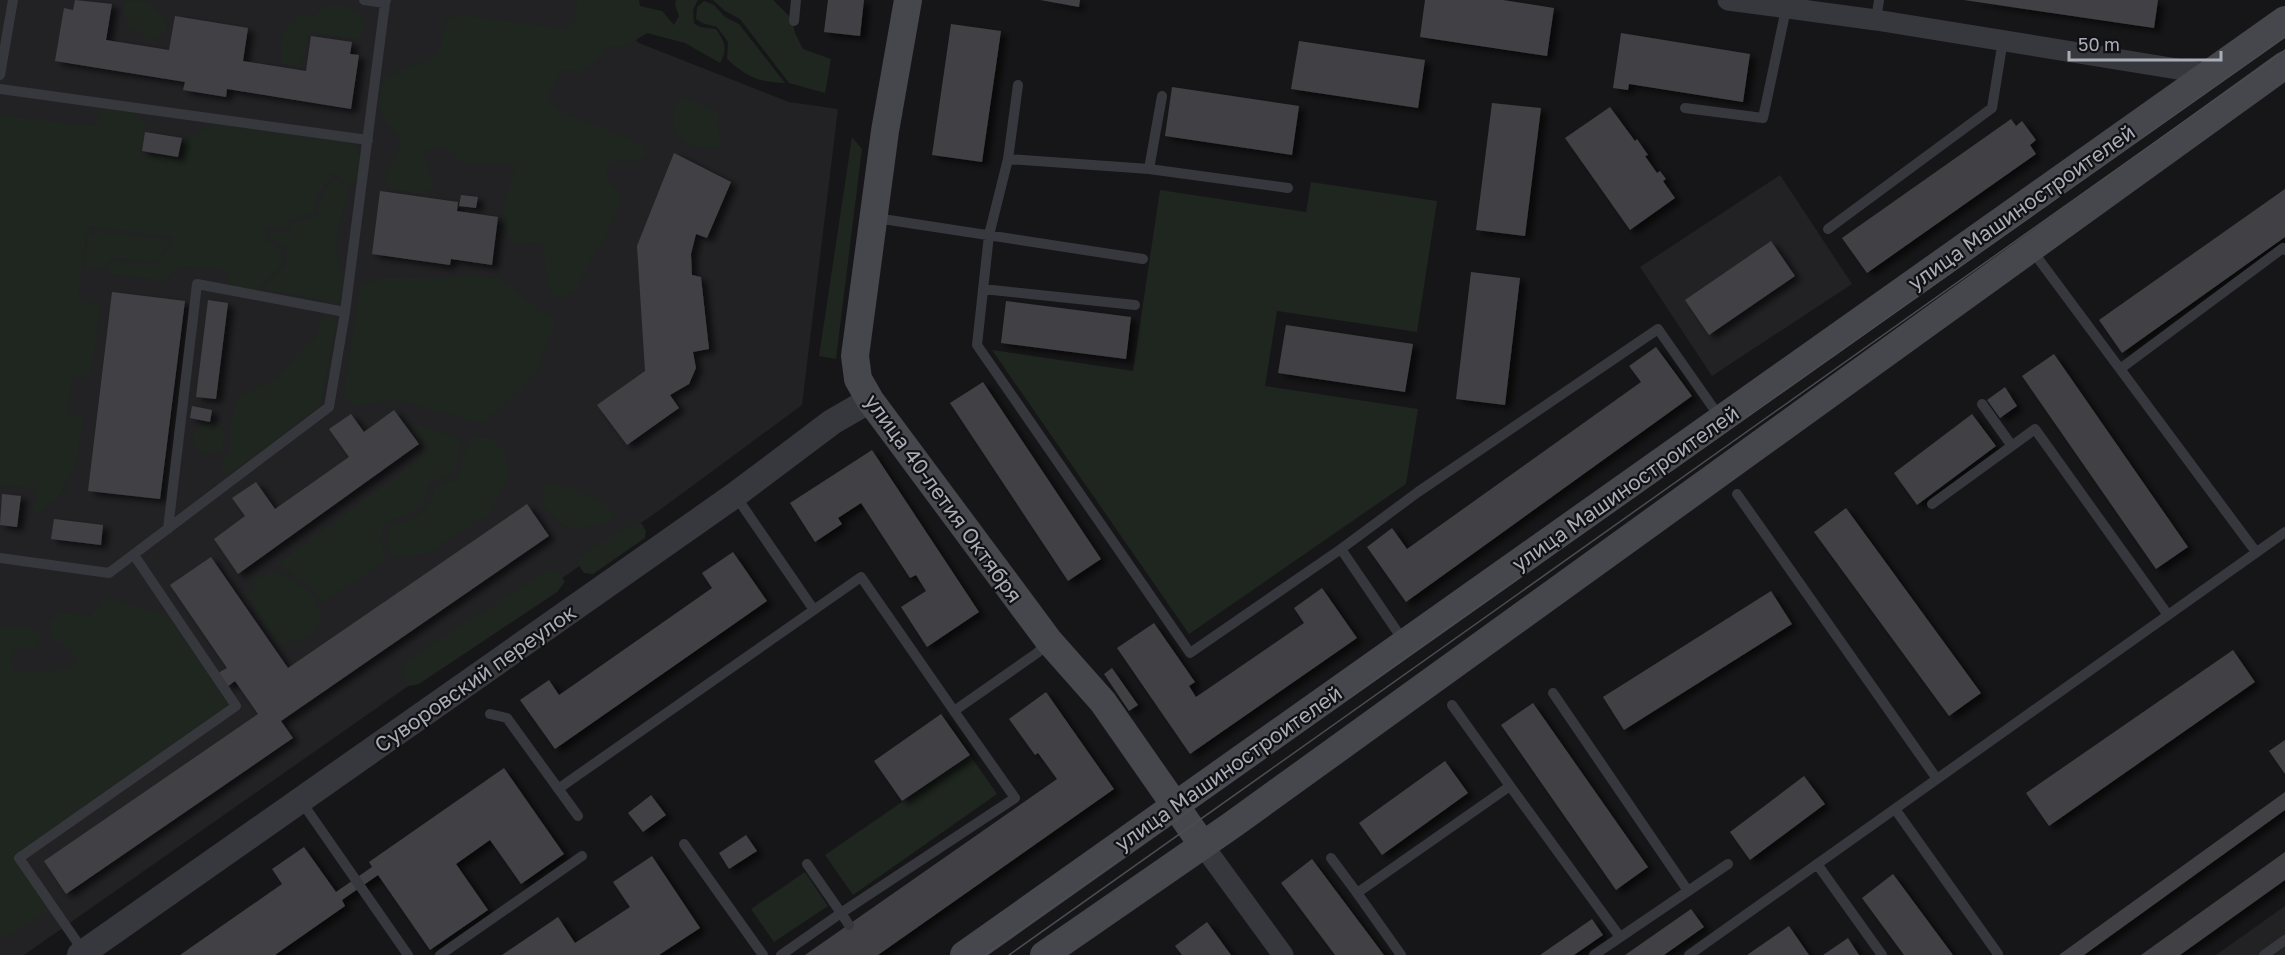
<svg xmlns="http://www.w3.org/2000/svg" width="2285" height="955" viewBox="0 0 2285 955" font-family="'Golos Text',sans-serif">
<defs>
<filter id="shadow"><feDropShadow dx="6" dy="4" stdDeviation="3" flood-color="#0009"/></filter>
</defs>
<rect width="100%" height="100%" fill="#161618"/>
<path fill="#222225" d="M0,0h624l-3,26 18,17 150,59 49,7 -36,296 -141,104 -637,446h-24z
M1780,175l72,109 -140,92 -72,-109z
M2285,906v49h-69z"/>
<path fill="#1e261f" d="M130,0l18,1 17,18 2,13 -18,9 -22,-16 -4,-20z
M577,0h62l1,6 22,5 12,14 5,-9 -4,-11 1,-5h22l-5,10 1,13 6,4 16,2c9,13 12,20 4,34l-35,-20 -38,-10 -22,14 -17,-1 -13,15 -13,11 -20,-2 -13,26 8,14 68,27 16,8 6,7 -8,9h-26l-6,9 2,12 13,15 -17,43 -9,10 -21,42 -15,7 -9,-6c-5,-16 -5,-31 -9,-47l-11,-4 -12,4c-4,-4 -11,-9 -13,-14 -10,-18 4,-44 9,-61l-4,-7c-15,-3 -34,1 -44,-1 -17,-5 -15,-21 -39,-14l-4,7 9,23 -1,9 -11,6 -31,-5 -6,-11 15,-30 -1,-14c-21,-18 -23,-30 -14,-56l30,-14 20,-7 8,-14 3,-22 14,-6 110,14 6,-11z
M713,0h60l19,19 3,14 8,16 28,10 -6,34 -36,-10 -49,-64 -15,-8z
M704,1l10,4 11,12 14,7 46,59c-27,-1 -38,-6 -58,-24l1,-17 -11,-15 -15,-4 -6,-4 1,-12z
M335,5c19,3 27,7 31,26l-9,8 -45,-7 -5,7 -2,14 -7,13 -16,-2c-2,-26 -4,-33 19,-50l14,2 8,-8z
M686,97l34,17 -3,6 4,28c-33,4 -59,-13 -44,-48z
M107,107l28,5 10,11 -5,30 40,7 4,-18 32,-21 130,19 12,9c4,15 3,24 -6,37l-20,-13 -16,26 -2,15 -21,4 -8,9 -19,-1 -1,12 16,13 2,12 -27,28 -27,-6 -3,-15 -44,-4 -18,15 -55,-7 -3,-7 5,-5 45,3 17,-21 -2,-7 -79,-11 -6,5 -7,63 5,7 17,3 -11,74 -17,-3 -6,38 17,3 -9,54 -16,26 -26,21 3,-28 -36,-4v-370l90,11 7,-4 3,-11z
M852,137l10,12 -26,210 -17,-3z
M334,178l15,11c-7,29 -22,62 -3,89l-6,26 -78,-15 24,-24 -1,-18 -15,-9v-7l16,2 9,-11 22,-6 4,-18z
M1311,182l126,19 -20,131 -140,-21 -12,75 153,23 -12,75 -217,150 -197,-284 141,21 27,-181 146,22z
M94,231l74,9 2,4 -14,18 -44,-4 -10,10h-13l-5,-7 4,-26z
M482,276l20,3 28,24 26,17 -20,55 -53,49 -87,-24 -41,6 -12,-8 17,-112 21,-8z
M331,316l6,6 -17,84 -93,70 -6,-4 1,-7 8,-17 -1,-24 10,-29 37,-16 16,-16 10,-16 13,-9 7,-20z
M409,423l52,16 -6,33 -25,11 -6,20 -17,13 -21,6 -6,20 6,19 -64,42 -11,-16 -32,-24 140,-103 5,-16z
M204,424l16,2 5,10 -3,14 -15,5 -15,-9 2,-16z
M470,437l21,1 14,13 5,25 -22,39 -62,39 -34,3 -5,-16 4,-16c28,-7 37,-11 44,-39l21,-6z
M544,483c32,4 46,10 72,29l-9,11 -36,8 -28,-25z
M633,523l9,1 4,7 -1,7 -52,36 -9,-1 -7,-10 3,-7z
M557,570l8,12 -8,10 -138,92 -10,2 -7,-12 4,-13 139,-90z
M272,572l15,3 25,19 10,23 -13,21 -26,6 -18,-18 -17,-31 7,-16z
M104,597l65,20 61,87 -217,152 36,54 -45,29 -4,-6v-307l33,1 8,11 -6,11h-22l-2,13 6,11 48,-4 14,-10 -25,-21 -5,-15 11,-12 30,5z
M970,755l27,39 -144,101 -28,-40z
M805,872l23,34 -54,36 -23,-33z"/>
<path fill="#404145" filter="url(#shadow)" d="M75,0l37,4 -6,36 63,10 6,-34 73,12 -5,33 63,10 5,-35 41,6 -2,12 9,1 -8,54 -124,-20 -1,8 -43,-7 2,-8 -130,-21 9,-53 9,2z
M828,0h36l-4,36 -36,-4z
M1040,0h40l-1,7z
M1425,0h78l51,8 -7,48 -127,-19z
M1964,0h194l-4,28z
M951,24l50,7 -19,131 -50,-7z
M1621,33l129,21 -7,48 -114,-18 -1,6 -15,-2z
M1299,41l126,19 -7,48 -127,-19z
M1172,87l127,19 -7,49 -127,-19z
M1492,103l49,5 -16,128 -49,-6z
M1610,107l25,34 2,-2 11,16 -3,1 12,17 3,-2 6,8 -3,2 12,17 -45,32 -65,-92z
M2011,119l5,7 6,-5 14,19 -6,5 6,9 -169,119 -25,-35z
M145,132l37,6 -4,19 -36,-6z
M674,153l57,29 -24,56 -11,-4 -5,20 1,21 9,2 8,72 -16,3 3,16 -7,16 -19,11 9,13 -52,37 -30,-40 48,-34 -8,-125z
M2285,189v48l-163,116 -23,-33z
M380,191l78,11 -1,9 41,6 -6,48 -41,-6 -1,6 -78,-11z
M461,195l17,2 -2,11 -17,-2z
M1771,241l24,35 -86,59 -24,-35z
M1471,272l49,6 -15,127 -49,-6z
M112,292l73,9 -25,198 -72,-8z
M208,300l20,3 -12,96 -20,-2z
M1006,301l125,16 -5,42 -125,-16z
M1286,325l127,19 -8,48 -127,-19z
M1656,347l36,49 -286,206 -39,-55 25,-19 15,21 234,-167 -12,-16z
M2054,354l134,193 -32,22 -134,-193z
M983,382l118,177 -33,22 -118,-178z
M2005,387l12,19 -17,12 -13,-18z
M192,406l20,4 -2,12 -20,-4z
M394,410l25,34 -181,130 -24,-35 31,-23 -13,-18 24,-16 19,27 74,-52 -20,-28 22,-15 13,18z
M1972,414l24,32 -79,59 -23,-32z
M872,450l107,162 -52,35 -26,-40 25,-16 -10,-16 -6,3 -49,-75 -23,15 4,6 -27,18 -25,-39z
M2,494l19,2 -4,31 -17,-2z
M527,504l22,32 -268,185 12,17 -227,156 -22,-33 214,-147 -23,-33 -8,6 -9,-14 9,-5 -57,-83 41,-28 77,111z
M1846,508l135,185 -32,23 -135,-184z
M54,519l49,6 -2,20 -50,-6z
M733,552l34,49 -212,148 -35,-49 29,-20 10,15 13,-9 140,-98 -10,-15z
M1322,588l35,50 -167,116 -73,-106 37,-25 41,59 -6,4 7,11 108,-74 -10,-15z
M1771,591l21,33 -168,106 -21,-33z
M2233,650l22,32 -206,144 -23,-33z
M1112,668l26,37 -9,6 -25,-37z
M1046,692l68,97 -236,166h-73l252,-176 -19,-26 -3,2 -26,-36z
M1533,703l115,164 -32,23 -115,-165z
M941,714l29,41 -68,46 -28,-40z
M2285,740v34l-16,-23z
M1445,761l23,32 -86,62 -23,-32z
M504,768l60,86 -43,30 -31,-44 -34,24 32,46 -58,40 -52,-75 -36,25 3,6 -70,49h-95l102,-71 -10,-15 32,-22 32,45 36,-25 -3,-5z
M1804,776l21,28 -75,56 -20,-28z
M2285,792v18l-201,145h-25z
M651,795l15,20 -23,17 -15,-19z
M746,835l11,16 -28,18 -10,-16z
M2285,852v28l-105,75h-39z
M652,856l48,72 -41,27h-157l56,-38 17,26 55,-36 -17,-25z
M1312,859l72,96h-49l-54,-72z
M1893,874l60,81h-49l-42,-57z
M1691,909l13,18 -40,28h-39z
M1592,919l11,16 -29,20h-34z
M1207,922l24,33h-49l-7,-9z
M1789,926l20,29h-62z
M1848,938l11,17h-36z"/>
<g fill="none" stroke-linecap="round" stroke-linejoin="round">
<path stroke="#37383d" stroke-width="10" d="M364,0l21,3 1,-3
M1876,20l3,-20
M794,21l2,-21
M0,75l13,-75
M1018,85l-10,74 -19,76 -12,110 213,308 151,-104 77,-57 240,-163 63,90
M0,89l368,51
M1685,108l78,10 23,-109
M1008,159l141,10 139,19
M1149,169l13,-73
M876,218l267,41
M1828,229l164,-121 11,-68
M2031,249l225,303
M983,289l152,16
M2120,369l163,-121 2,2
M1982,404l30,42
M1737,494l200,285
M735,495l79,115
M1932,504l103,-75 133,186
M168,529l29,-245 148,28
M1341,549l64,94
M0,558l109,15 220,-166 16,-95 40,-309
M1553,693l135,198
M1452,705l58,81
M490,714l17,4 71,98
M558,789l303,-212 93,134
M301,801l107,154
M1895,809l103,145
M684,844l79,111
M1331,858l26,35
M1817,864l65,91
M849,925l-8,-12 174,-115 -61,-87 83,-58 12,-11
M84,952l-65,-94 217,-152 -102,-151
M440,955l142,-99
M781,955l60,-42 -34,-49
M1401,955l-44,-62 153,-107 110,151
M1594,955l134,-91
M1689,955l596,-423
M2264,955l21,-15"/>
<path stroke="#37383d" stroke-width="21" d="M1728,0l148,20 332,54
M1202,844l81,111"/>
<path stroke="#37383d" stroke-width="26" d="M80,955l655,-460 97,-73 38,-22"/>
<path stroke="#45474d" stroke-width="28" d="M908,0l-23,131 -30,225 3,23 12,21 179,241 54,61 99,142
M964,955l1321,-935
M1044,955l188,-130 1053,-760"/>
<path stroke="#4a4c52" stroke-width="1.5" d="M985,955l1300,-918
M1009,955l1276,-905"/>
</g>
<g text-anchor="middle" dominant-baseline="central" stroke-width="4.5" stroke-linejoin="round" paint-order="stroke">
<g font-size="21" fill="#a8adb8" stroke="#111113">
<text transform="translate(2021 207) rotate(-35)">улица Машиностроителей</text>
<text transform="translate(1625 488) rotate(-35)">улица Машиностроителей</text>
<text transform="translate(944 498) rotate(54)">улица 40-летия Октября</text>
<text transform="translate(475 678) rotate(-35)">Суворовский переулок</text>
<text transform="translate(1228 768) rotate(-35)">улица Машиностроителей</text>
</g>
</g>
<path d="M2069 51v9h152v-9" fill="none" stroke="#a8adb8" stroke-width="3"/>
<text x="2078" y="51" font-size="18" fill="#a8adb8" stroke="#111113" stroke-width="4.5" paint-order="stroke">50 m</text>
</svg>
